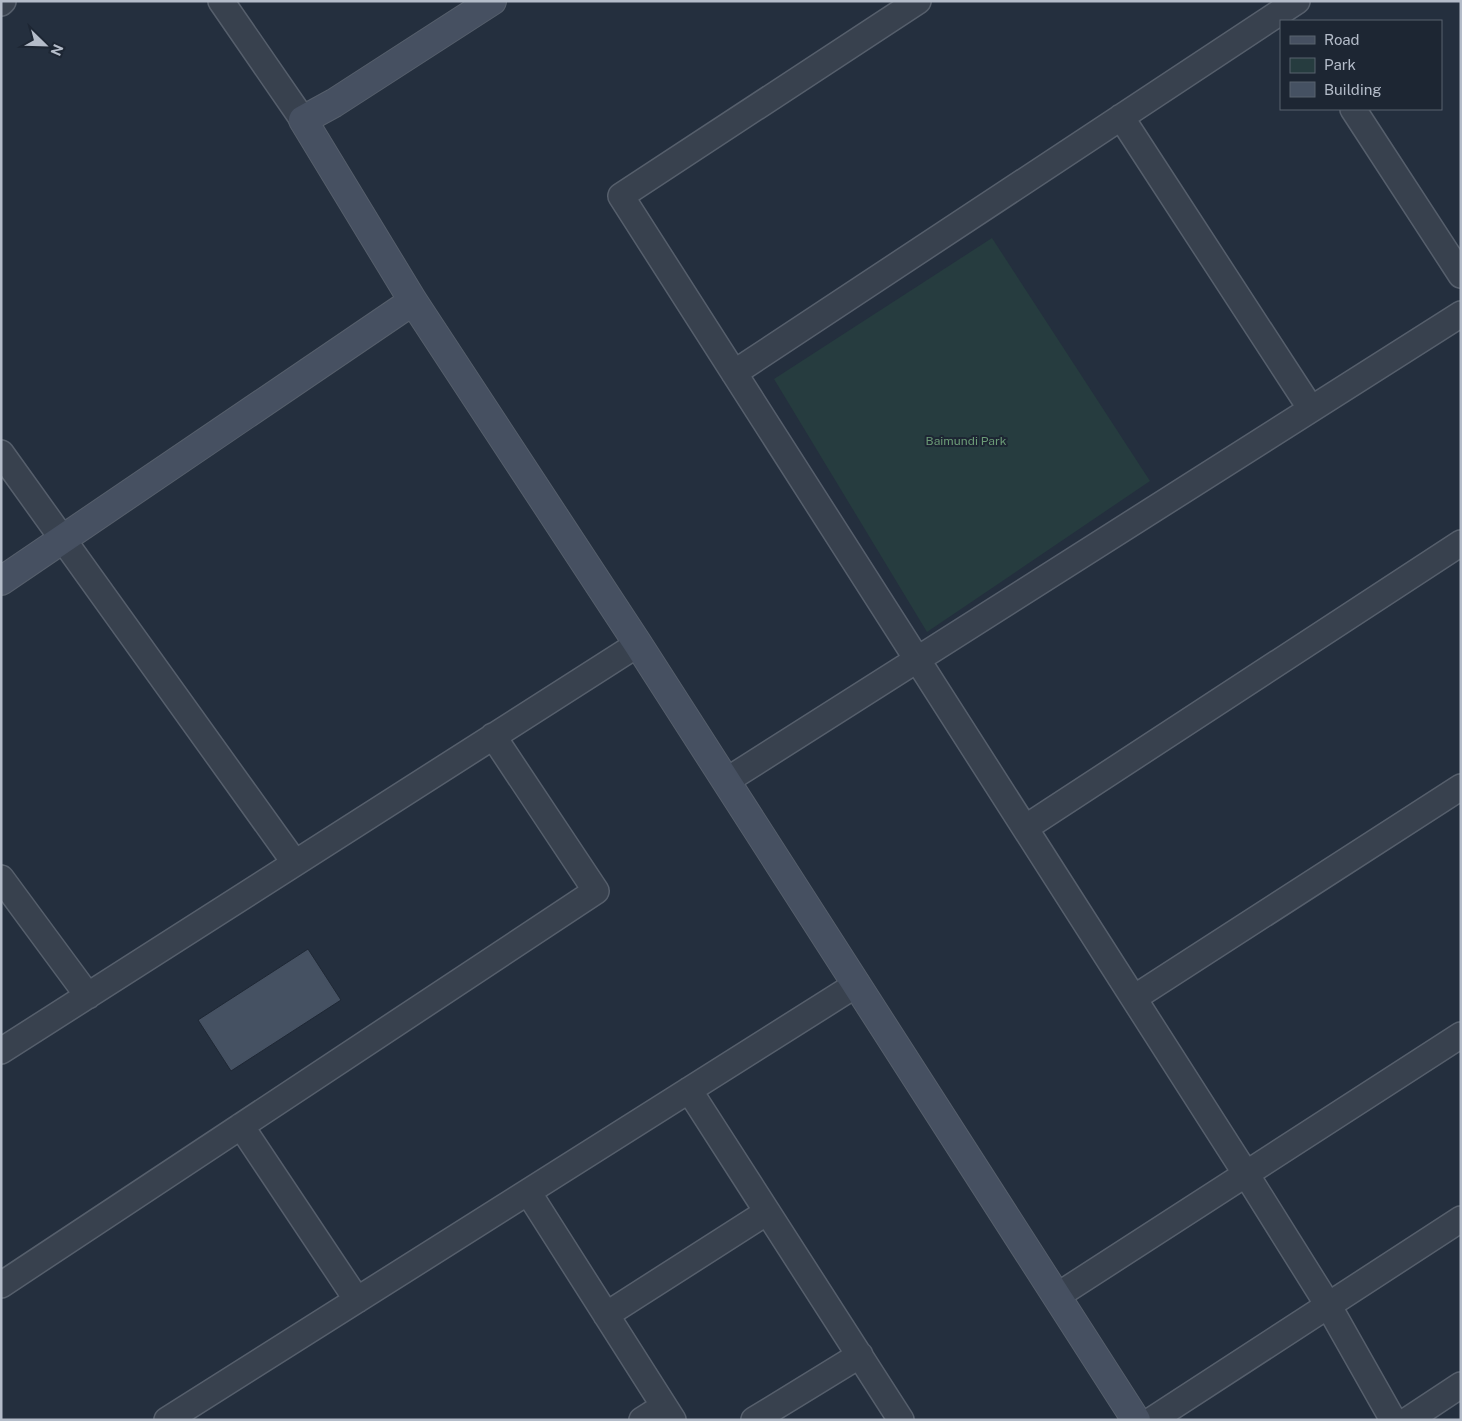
<svg xmlns="http://www.w3.org/2000/svg" width="1462" height="1421" viewBox="0 0 1462 1421" font-family="'Public Sans',sans-serif">
<rect width="100%" height="100%" fill="#242f3e"/>
<path fill="#263c3f" d="M992,238l158,243 -223,151 -153,-253z"/>
<path fill="#455162" stroke="#1f2835" d="M308,949l33,51 -110,71 -33,-51z"/>
<g fill="none" stroke-linecap="round" stroke-linejoin="round">
<defs>
<path id="street" d="M221,1l82,119
M918,1l-297,195 625,978 82,131 65,115
M1,3l2,-2
M1353,109l108,166
M1121,117l190,292
M734,373l563,-372
M1,453l294,410
M726,781l735,-467
M1025,828l436,-285
M1,878l87,118
M1134,998l327,-211
M1,1051l637,-407
M689,1090l212,330
M241,1126l116,174
M528,1192l145,228
M1,1285l595,-394 -103,-155
M1057,1296l404,-261
M606,1315l161,-103
M167,1420l690,-436
M642,1420l22,-14
M754,1420l106,-65
M1152,1420l309,-201
M1408,1420l53,-35"/>
<path id="secondary" d="M492,1l-158,102 -31,17 110,181 225,343 498,776
M1,581l412,-280"/>
</defs>
<use href="#street" stroke="#565f6c" stroke-width="28"/>
<use href="#secondary" stroke="#565f6c" stroke-width="30"/>
<use href="#street" stroke="#38414e" stroke-width="25"/>
<use href="#secondary" stroke="#465061" stroke-width="28"/>
</g>
<g text-anchor="middle" dominant-baseline="central" stroke-width="4" stroke-linejoin="round" paint-order="stroke">
<g font-size="12" fill="#6b9a76" stroke="#1d2633">
<text x="966" y="441">Baimundi Park</text>
</g>
</g>
<rect width="1462" height="1421" fill="none" stroke="#b4bcc9" stroke-width="5"/>
<rect x="1280" y="20" width="162" height="90" fill="#1d2633" stroke="#59626f"/>
<rect x="1290" y="36" width="25" height="8" fill="#465061" stroke="#59626f"/>
<text x="1324" y="45" font-size="15" fill="#b4bcc9">Road</text>
<rect x="1290" y="58" width="25" height="15" fill="#263c3f" stroke="#59626f"/>
<text x="1324" y="70" font-size="15" fill="#b4bcc9">Park</text>
<rect x="1290" y="82" width="25" height="15" fill="#455162" stroke="#59626f"/>
<text x="1324" y="95" font-size="15" fill="#b4bcc9">Building</text>
<g transform="translate(45 45) rotate(113)" stroke="#1d2633" stroke-width="4" paint-order="stroke">
<path d="M0-4L9 19L0 12L-9 19Z" fill="#b4bcc9"/>
<text y="-8" font-size="14" font-weight="bold" text-anchor="middle" fill="#b4bcc9">N</text>
</g>
</svg>
